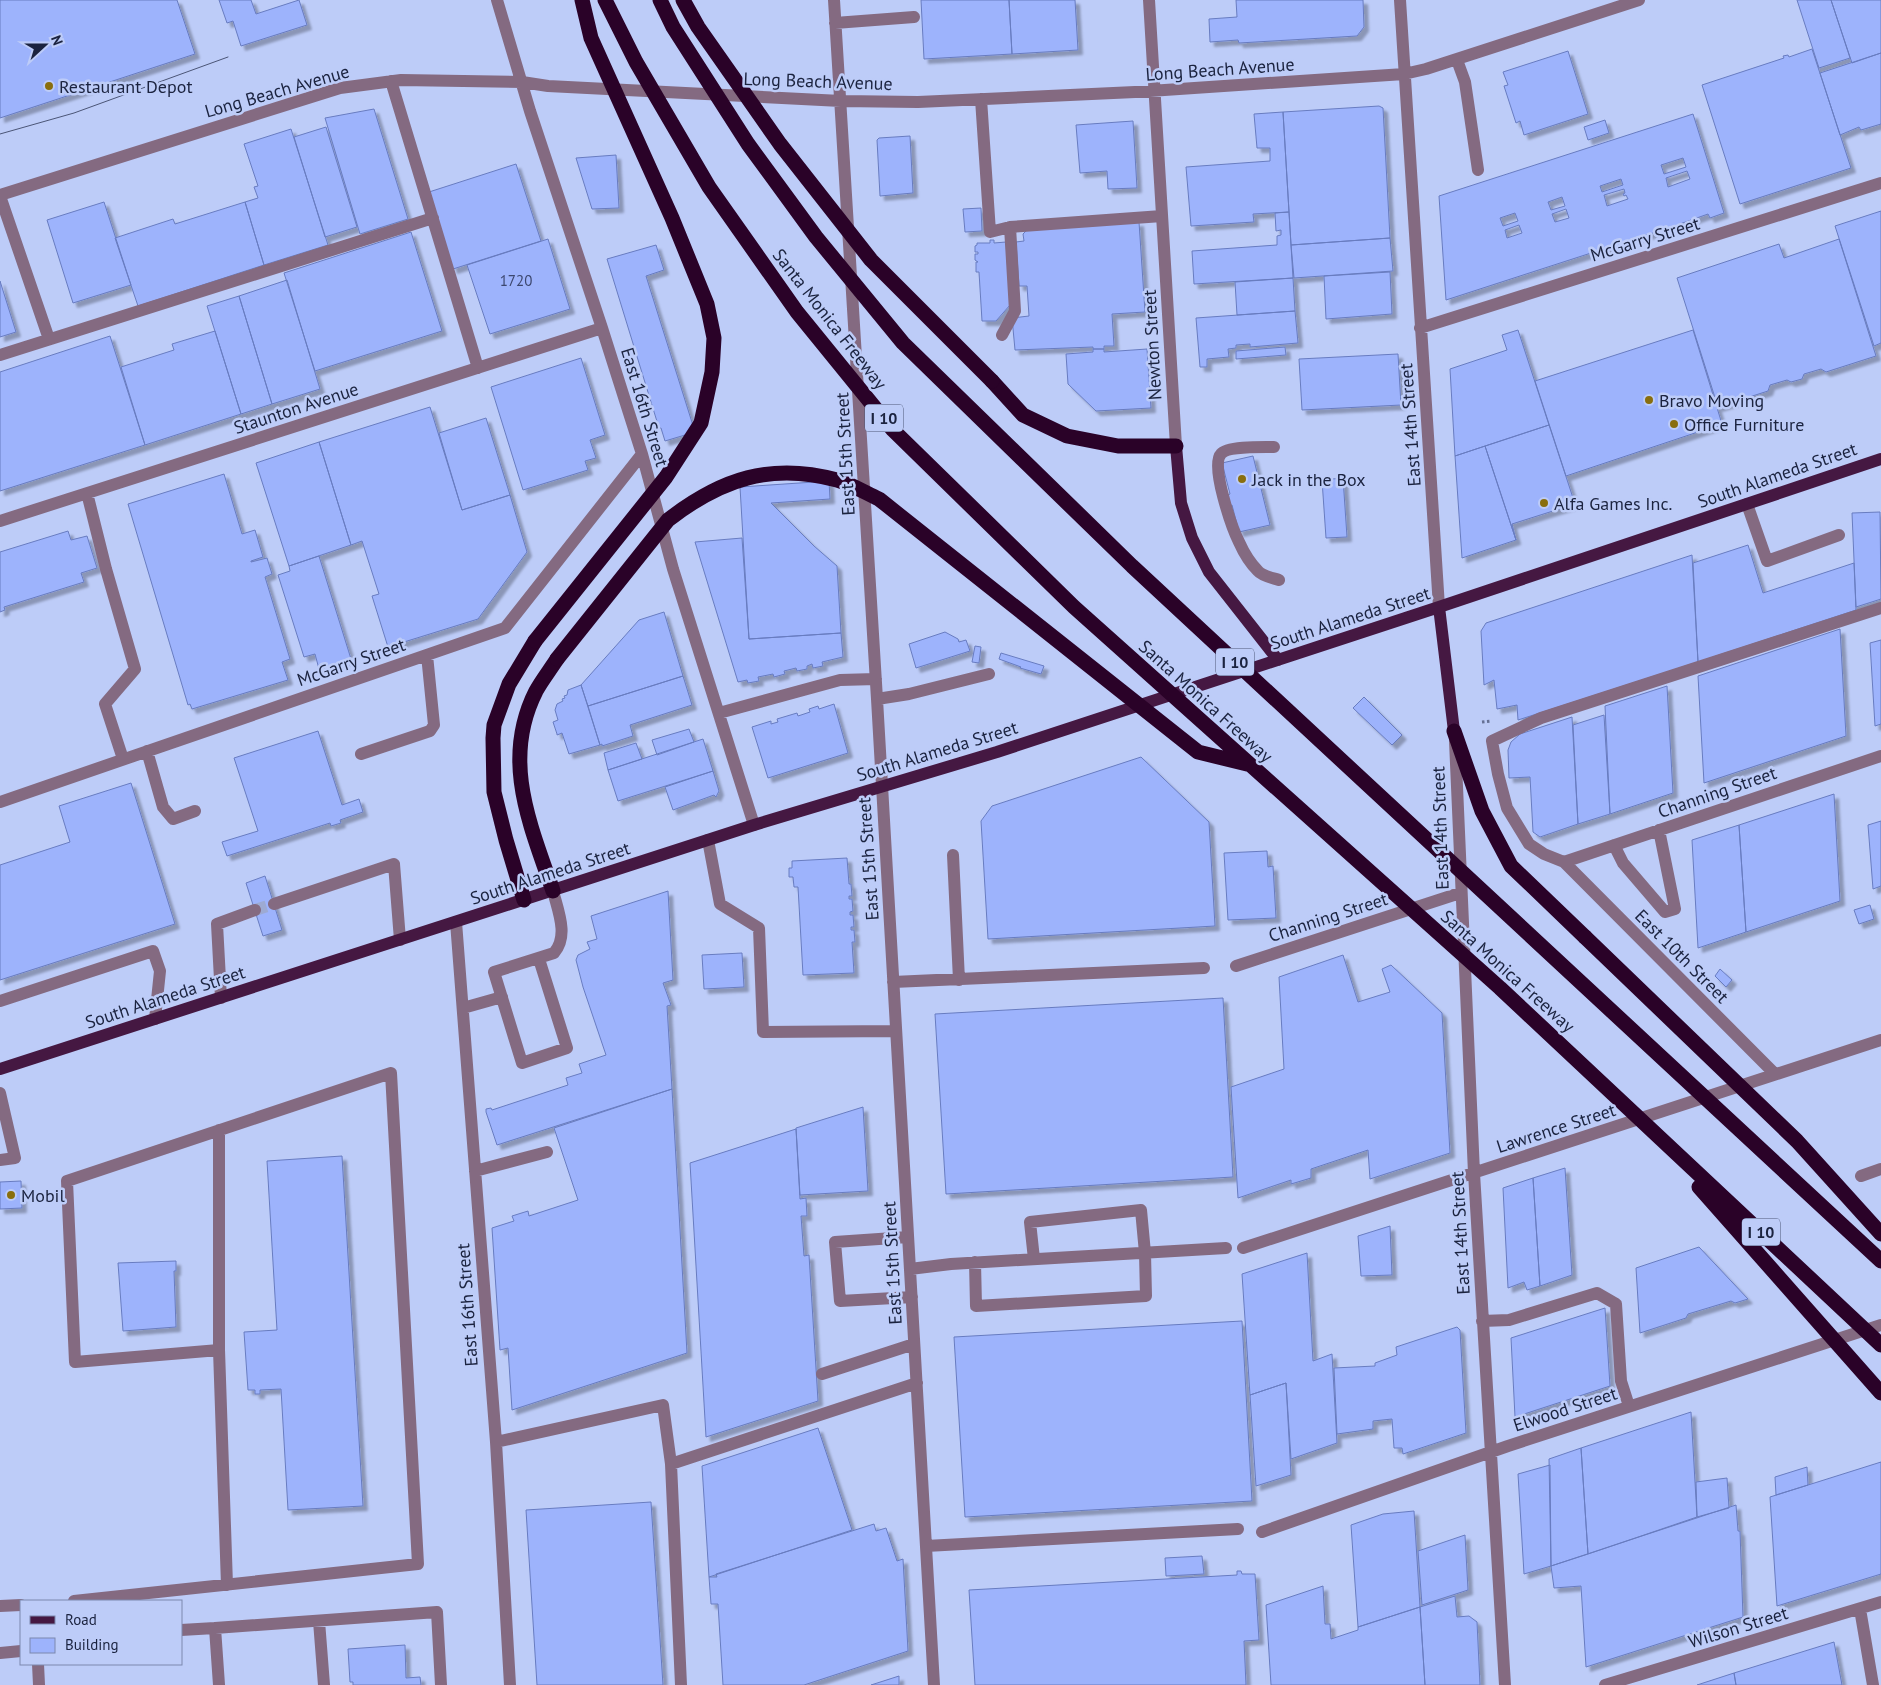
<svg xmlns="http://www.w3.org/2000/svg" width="1881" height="1685" viewBox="0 0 1881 1685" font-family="'PT Sans',sans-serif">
<defs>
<filter id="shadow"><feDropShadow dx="4.5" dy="4.5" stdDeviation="1" flood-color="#0004"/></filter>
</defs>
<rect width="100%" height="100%" fill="#bdccf8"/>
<path fill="#9db3fc" stroke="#687cc0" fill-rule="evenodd" filter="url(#shadow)" d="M0,0h177l18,54 -195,64z
M219,0h32l5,14 43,-14 8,25 -66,21 -8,-25 -6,2z
M921,0h88l3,54 -88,5z
M1009,0h66l3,50 -66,4z
M1236,0h127l1,27 -7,9 -118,7 -1,-3 -28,2 -1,-23 28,-2z
M1797,0h34l19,58 -31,10z
M1831,0h50v53l-29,10z
M1812,49l39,119 -111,36 -38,-119 82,-27 -1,-2 5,-1 1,2z
M1568,51l20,63 -64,21 -4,-14 -4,2 -12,-37 4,-1 -5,-13z
M1881,53v71l-20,6 -2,-3 -19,8 -20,-62z
M1379,106l4,2 7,130 -99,7 -8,-133z
M374,109l34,110 -48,15 -35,-116z
M1283,112l6,100 -36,2 1,8 -63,4 -5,-59 84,-6v-13h-13l-3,-34z
M1693,114l31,99 -14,5 -2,-4 -31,11v3l-14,5 -1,-3 -216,70 -7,-104zM1683,158l3,9 -22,7 -3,-9zM1687,171l3,8 -22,8 -2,-9zM1621,179l2,6 -21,7 -2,-6zM1624,189l1,4 -2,1 1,2 2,-1 2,4 -21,7 -3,-11zM1562,197l3,9 -14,4 -3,-8zM1566,209l3,9 -14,4 -3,-8zM1515,213l3,8 -15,5 -3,-8zM1519,225l3,8 -15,5 -2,-8z
M1605,120l4,13 -21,7 -4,-13z
M1133,121l4,67 -29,1 -1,-18 -27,2 -4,-48z
M326,127l31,100 -32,10 -31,-100z
M291,129l37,116 -64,20 -19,-63 13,-4 -4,-11 4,-1 -14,-42z
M910,136l3,57 -33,3 -3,-56 2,-2z
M616,155l3,53 -27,1 -16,-51z
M516,164l25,77 -88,28 -24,-77z
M104,202l27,83 -58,18 -26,-83z
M245,202l19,63 -126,41 -23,-68 58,-19 2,5z
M981,208l1,23 -17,1 -2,-23z
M1881,211v132l-7,3 -39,-120z
M1289,212l4,66 -99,6 -2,-33 85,-6v-9l4,-1v-5l-5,1 -1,-18z
M1139,222l6,90 -33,2 2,32h-10v3h-11v-2l-78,3 -3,-32 17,-2 -2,-30h-8l-3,-44 8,-1 -1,-7 4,-4z
M411,232l31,99 -127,40 -31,-98z
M1390,238l3,33 -99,7 -3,-33z
M548,239l22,70 -80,25 -23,-69z
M1839,239l37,117 -50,16 -5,-3 -17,5 -2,5 -11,3 -4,-2 -17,5 -2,6 -50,16 -41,-129 102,-34 5,14z
M990,240h4v3l12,-1 4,63 -14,16h-14l-3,-49h-3v-10h2l-3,-2v-6h3v-2h-3v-6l2,-1v-2h13z
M656,245l8,25 -18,6 49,156 -30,9 -4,-13h-2l-52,-169z
M1390,272l2,42 -66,5 -2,-43z
M1293,278l2,33 -58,4 -2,-33z
M287,280l33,109 -48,15 -33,-108z
M0,281l16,51 -16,5z
M239,296l33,108 -31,10 -34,-108z
M1295,311l3,32 -48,4v-3l-14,1v3l-8,1 1,8 -22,2v8h-7l-4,-49z
M1518,330l31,95 -94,31 -5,-87 57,-19 -5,-15z
M1693,330l29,94 -156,52 -31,-95z
M215,331l26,83 -96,31 -24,-78 53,-17 -2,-6z
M110,336l35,109 -145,46v-119z
M1285,347l1,8 -50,4v-8z
M1093,349h11v3l43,-3 4,59 -55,3 -28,-27 -2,-30 27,-2z
M1398,354l3,51 -99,5 -3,-51z
M581,358l24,77 -15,5 6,18 -11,3 3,9 -65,20 -32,-103z
M430,407l32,103 48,-15 17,57 -49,67 -90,28 -16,-51 7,-2 -17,-53 -11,4 -32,-103z
M486,418l24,77 -48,15 -23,-77z
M1549,425l26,79 -63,20 4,16 -31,-94z
M319,442l32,103 -62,21 -33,-103z
M1485,446l31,94 -54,18 -7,-102z
M1253,456l17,69 -31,7 -7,-27 -4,1 -2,-10 4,-2 -8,-31z
M224,474l18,60 13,-4 8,27 -12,4v1l16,-4 5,16 -7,3 25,82 -8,3 6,18 -96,29 -2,-5 -2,1 -60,-201z
M1343,478l4,59 -21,1 -4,-58z
M829,481l1,18 -59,4 43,43 23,20 4,67 -92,6 -9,-152z
M1880,512l1,87 -25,8 -4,-94z
M68,531l3,9 16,-4 10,32 -16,5 3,9 -80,25 1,3 -5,2v-60z
M742,538l7,101 92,-6 2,24 -21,5 1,4 -10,2 -1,-4 -5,2v3l-10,2 -1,-3 -12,3 1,3 -11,3 -1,-3 -15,3 1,4 -11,2 -1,-3 -9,2 -43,-140z
M1748,545l15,48 91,-30 2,47 -158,52 -5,-99z
M1692,555l6,107 -180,58 -1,-15 -20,4 -3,-29 -10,5 -3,-54 5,-8z
M319,556l32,103 -32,10 -4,-15 -11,3 -26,-82 12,-4 -1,-5z
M664,612l19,64 -95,30 -7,-21 58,-65z
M1840,629l6,107 -142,47 -6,-107z
M945,632l13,7 1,3 7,-2 4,11 -54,17 -7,-24z
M1881,640v84l-6,2 -5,-83z
M975,646l6,1 -2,16 -7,-1z
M1001,653l43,13 -3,8 -21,-6 1,-1 -22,-8z
M683,676l9,29 -62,20 3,11 -31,10v-2l-2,1 -12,-39z
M581,685l19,60 -31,9 -7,-21 -5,2v-1l-4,-12 5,-2 -3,-10 2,-6 6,-3 -1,-2 3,-1 -1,-2 3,-1 1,-5z
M1667,686l6,107 -63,21 -5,-108z
M1364,697l38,38 -10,10 -39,-37z
M834,704l14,49 -80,25 -16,-51 19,-6v3l7,-2 -1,-3 20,-6 1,3 12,-4 -1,-3 9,-3 1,3z
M1604,715l6,99 -32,10 -5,-99z
M1572,717l6,107 -38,13 -7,-5 -3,-55 -21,1 -1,-28 3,-8 9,-8z
M689,729l5,13 -37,13 -5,-15z
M318,731l24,74 17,-6 4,13 -23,8 1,3 -10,3 -1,-3 -103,33 -5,-14 36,-11 -24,-73z
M703,739l10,32 -95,30 -10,-31z
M636,743l6,16 -34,11 -4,-17z
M1141,757l68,65 6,104 -227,13 -7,-118 11,-15z
M713,771l6,20 -3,6 -2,-2 -41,15 -8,-23z
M131,783l44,141 -175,56v-115l70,-23 -11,-36z
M1834,794l6,107 -94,31 -7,-107z
M1881,821v65l-8,3 -5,-64z
M1739,825l7,107 -48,16 -6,-108z
M1267,851l1,16 5,-1 3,52 -48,2 -4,-67z
M847,858l2,26h2l1,12h-3v3h3l1,12 -3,1v3h3l1,12h-3v3h3l1,12h-3l2,31 -51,2 -5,-88h-4l-1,-10h-4v-9h3v-7z
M265,876l17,54 -19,6 -17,-53z
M668,891l5,89 -10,3 8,22 -4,1 5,83 -175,56 -11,-33v-3l5,-1 1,2 76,-25 -2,-7 16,-5 -3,-9 27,-9 -23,-68 -7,-27 2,-5 12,-6 -3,-7 10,-3 -6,-23z
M1870,905l4,14 -15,5 -5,-14z
M742,953l2,34 -40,2 -2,-34z
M1343,955l15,47 32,-10 -8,-23 9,-4 51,48 8,140 -80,26 -2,-29 -57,19v9l-20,6v-4l-53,18 -7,-111 53,-18 -5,-92z
M1720,969l12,11 -6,7 -11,-11z
M1223,998l10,179 -287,17 -11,-180z
M672,1089l15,264 -175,57 -4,-62 -8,2 -8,-122 22,-7 -2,-5 16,-5 1,5 49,-16 -24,-72z
M863,1107l5,84 -68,4 -4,-67z
M796,1129l4,70 6,-1 1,18h-6l3,40 5,-1 9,146 -112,36 -16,-274z
M342,1156l21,350 -75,4 -7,-121 -21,1v4h-5v-4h-7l-4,-58 33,-2 -10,-169z
M1565,1168l7,107 -32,11 -7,-108z
M1533,1178l7,108 -13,4 -3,-8 -16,6 -5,-100z
M21,1181l1,27 -22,1v-27z
M1390,1226l2,49 -31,1 -3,-40z
M1699,1247l49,52 -13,4 -4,-2 -43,13 -2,4 -46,15 -4,-65z
M1307,1253l6,108 19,-7 5,89 -46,16 -5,-76 -36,12 -8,-121z
M176,1261v10h-2l2,56 -53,4 -5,-68z
M1605,1308l5,78 -95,31 -4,-79z
M1242,1321l10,180 -287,16 -11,-180z
M1457,1327l3,3 6,103 -63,21 -1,-6h-8l-2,-29 -19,2v8l-36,5 -3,-66 41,-2v-3l22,-8 -1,-8z
M1286,1383l5,92 -35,11 -6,-91z
M1691,1412l6,105 -109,37 -7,-106z
M818,1428l34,102 -143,47 -7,-111z
M1581,1448l7,106 -37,12 -2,-107z
M1881,1462v112l-104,32 -7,-109z
M1550,1465l1,101 -27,8 -6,-100z
M1807,1467l1,18 -32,10 -1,-18z
M1727,1478l2,30 -32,9 -1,-35z
M651,1502l12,183h-126l-11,-175z
M1736,1505l2,26h2l3,86 -157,50 -5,-81 -27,2 -3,-22z
M1414,1511l6,96 -62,20 -7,-102 32,-11z
M874,1524l2,7 10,-3 11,33 6,-2 5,92 -104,34h-81l-5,-81h-7l-2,-27h8l-1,-3z
M1465,1535l3,55 -46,15 -4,-54z
M1202,1556l2,18 -38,2 -1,-18z
M1237,1571h4l1,3h13l4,66 -15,1 2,44h-271l-6,-95 268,-15z
M1323,1586l2,38h5l1,15 27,-9v-3l62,-20 5,78h-154l-5,-80z
M1455,1596l2,21 12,-1 8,6 3,63h-55l-5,-78z
M1834,1642l8,43h-106l-2,-12z
M405,1645l1,33 14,-1 1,8h-68v-3h-3l-2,-33z
M1734,1673l2,12h-39z
M899,1676v9h-28z"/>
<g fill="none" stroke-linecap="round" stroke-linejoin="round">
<path stroke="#9daad3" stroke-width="12" stroke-dasharray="12 6" stroke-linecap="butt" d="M255,910l19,-6"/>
<path stroke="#657094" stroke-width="3" stroke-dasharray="2.5 2.5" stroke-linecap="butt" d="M1482,722l9,-1"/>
<path stroke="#846a81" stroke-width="12" d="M497,0l33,111 72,217 40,126 31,115 81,256
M834,0l43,699 57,986
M1149,0l27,446
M1400,0l39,607
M835,23l79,-6
M1457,60l8,22 13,88
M391,81l87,287
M981,99l9,133 20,-5 152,-11
M0,195l340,-107 61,-8 121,2 26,4 293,15 77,1 217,-10 269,-18 22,-5 213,-69
M0,196l49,143
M1420,328l461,-145
M1002,335l13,-24 -5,-84
M0,355l433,-137
M1274,447c-11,0 -47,-1 -53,7 -11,11 11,74 18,88 4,9 12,22 19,29 4,5 15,7 21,9
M87,493l19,76 29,100 -30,35 18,55
M1747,504l20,57 72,-26
M0,521l602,-193
M877,699l32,-5 80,-20
M719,713l121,-33 36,-1
M1455,741l19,432 31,512
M147,751l16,56 10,12 22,-8
M361,754l69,-23 4,-6 -7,-70
M0,802l505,-174 137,-174
M708,840l12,64 39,24 4,104 133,-1
M1614,845l9,18 42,49 10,-3 -16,-79
M953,855l6,125
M1564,862l317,-106
M274,904l120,-40 6,76
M456,922l40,520 14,243
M539,959l28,89 -45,15 -28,-91 60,-19c15,-17 4,-42 -1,-62
M1236,966l224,-73
M893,982l311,-14
M221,998l-4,-74 38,-14
M0,1001l153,-50 7,20 -5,48
M463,1008l39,-11
M1775,1074l-211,-212 -20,-8 -15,-10 -22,-36 -9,-34 -6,-33 49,-23 340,-110
M0,1093l15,65 -15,2
M219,1130v220l8,235
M475,1171l72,-19
M1861,1176l20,-7
M908,1237l-73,5 5,59 72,-4
M1243,1248l638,-208
M975,1262l1,44 170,-10 -1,-43 -4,-43 -111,12 4,37
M910,1269l41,-5 275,-16
M1482,1321l27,-1 88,-27 19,11 5,77 8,25
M822,1374l92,-30
M496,1442l167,-37 8,59 10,221
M671,1464l246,-81
M1262,1532l246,-86 373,-121
M926,1546l312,-17
M74,1601l344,-37 -27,-491 -324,108 8,181 144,-12
M0,1606l21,-1
M1860,1609l13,76
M319,1621l5,64
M215,1628l222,-16 4,73
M181,1630l34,-2 4,57
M0,1653l21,-2
M38,1664l1,21
M1605,1685l276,-83"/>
<path stroke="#451842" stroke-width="12" d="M1176,446l5,57 11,35 17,34 69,88
M1439,607l15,124
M0,1069l754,-244 243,-73 442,-145 442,-148"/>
<path stroke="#2a0228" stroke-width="15" d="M992,381l31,34 44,21 51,10h58
M1454,731l28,80 29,55 74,71
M553,891c-23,-67 -52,-131 -17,-200 6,-11 14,-21 21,-32
M524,900l-18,-60 -12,-48 -1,-54 1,-13 15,-41 26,-43"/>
<path stroke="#4b5576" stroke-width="1" d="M0,134l74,-21 154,-56"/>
<path stroke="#2a0228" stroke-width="15" d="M605,0l31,62 73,125 88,125 96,118 181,177 426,381 381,357
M660,0l13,27 75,117 68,93 87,106 229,223 749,695
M683,0l15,27 82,117 91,116 121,121
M535,641l131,-164 35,-54 11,-51 2,-34 -7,-34 -35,-86 -81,-180 -9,-38
M557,659l111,-139c53,-41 103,-58 169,-40 14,4 29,13 42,19l319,253 49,12
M1585,937l212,204 84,93
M1699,1187l182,206"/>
</g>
<g fill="#896e0e" stroke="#bdccf8" stroke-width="2">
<circle cx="49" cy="86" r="5"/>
<circle cx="1649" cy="400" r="5"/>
<circle cx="1674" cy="424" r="5"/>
<circle cx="1242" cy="479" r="5"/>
<circle cx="1544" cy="503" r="5"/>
<circle cx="11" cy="1195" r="5"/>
</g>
<g text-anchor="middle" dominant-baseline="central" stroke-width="5" stroke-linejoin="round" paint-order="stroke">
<g font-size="15" fill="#3c476e">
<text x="516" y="280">1720</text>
</g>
<g fill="#bdccf8" stroke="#4c5676" stroke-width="1">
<rect x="865" y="404.5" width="38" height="27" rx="4"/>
<rect x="1216" y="648.5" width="38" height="27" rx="4"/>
<rect x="1742" y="1218.5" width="38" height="27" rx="4"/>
</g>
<g font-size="16" font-weight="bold" fill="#1b233f">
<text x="884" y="418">I 10</text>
<text x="1235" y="662">I 10</text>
<text x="1761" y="1232">I 10</text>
</g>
<g font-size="18" fill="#1b233f" stroke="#bdccf8">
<text transform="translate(1220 69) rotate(-4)">Long Beach Avenue</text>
<text transform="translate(818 81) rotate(2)">Long Beach Avenue</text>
<text transform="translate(277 91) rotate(-16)">Long Beach Avenue</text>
<text transform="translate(1645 239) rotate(-17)">McGarry Street</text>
<text transform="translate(830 319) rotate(52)">Santa Monica Freeway</text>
<text transform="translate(1152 345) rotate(-93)">Newton Street</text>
<text transform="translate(645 407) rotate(73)">East 16th Street</text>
<text transform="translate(296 408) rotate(-18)">Staunton Avenue</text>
<text transform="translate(1410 425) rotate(-94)">East 14th Street</text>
<text transform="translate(845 454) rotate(-93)">East 15th Street</text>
<text transform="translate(1777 475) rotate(-19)">South Alameda Street</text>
<text transform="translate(1350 618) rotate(-18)">South Alameda Street</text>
<text transform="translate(351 662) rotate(-19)">McGarry Street</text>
<text transform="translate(1206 701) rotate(42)">Santa Monica Freeway</text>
<text transform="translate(937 751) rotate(-17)">South Alameda Street</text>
<text transform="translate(1717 792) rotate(-19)">Channing Street</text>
<text transform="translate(1440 828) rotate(-92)">East 14th Street</text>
<text transform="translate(868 859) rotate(-94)">East 15th Street</text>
<text transform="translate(550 873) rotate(-18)">South Alameda Street</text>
<text transform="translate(1328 917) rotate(-18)">Channing Street</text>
<text transform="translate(1682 956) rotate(45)">East 10th Street</text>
<text transform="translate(1508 971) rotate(42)">Santa Monica Freeway</text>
<text transform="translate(165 997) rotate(-18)">South Alameda Street</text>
<text transform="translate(1556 1128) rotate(-18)">Lawrence Street</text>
<text transform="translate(1460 1233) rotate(-93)">East 14th Street</text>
<text transform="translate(892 1263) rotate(-93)">East 15th Street</text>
<text transform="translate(467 1305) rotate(-94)">East 16th Street</text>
<text transform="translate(1565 1409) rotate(-18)">Elwood Street</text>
<text transform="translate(1738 1627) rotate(-17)">Wilson Street</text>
</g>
<g font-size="18" fill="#1b233f" stroke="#bdccf8" text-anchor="start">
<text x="59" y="86">Restaurant Depot</text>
<text x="1659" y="400">Bravo Moving</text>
<text x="1684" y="424">Office Furniture</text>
<text x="1252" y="479">Jack in the Box</text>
<text x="1554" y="503">Alfa Games Inc.</text>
<text x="21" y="1195">Mobil</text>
</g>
</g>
<rect x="20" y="1600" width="162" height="65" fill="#bdccf8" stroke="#7c88ae"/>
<rect x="30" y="1616" width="25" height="8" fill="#451842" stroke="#7c88ae"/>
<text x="65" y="1625" font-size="15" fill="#1b233f">Road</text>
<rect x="30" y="1638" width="25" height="15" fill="#9db3fc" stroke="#7c88ae"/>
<text x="65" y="1650" font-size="15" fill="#1b233f">Building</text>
<g transform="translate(45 45) rotate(69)" stroke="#bdccf8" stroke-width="4" paint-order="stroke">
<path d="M0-4L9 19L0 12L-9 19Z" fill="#1b233f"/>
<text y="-8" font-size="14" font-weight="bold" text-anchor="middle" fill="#1b233f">N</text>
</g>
</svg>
